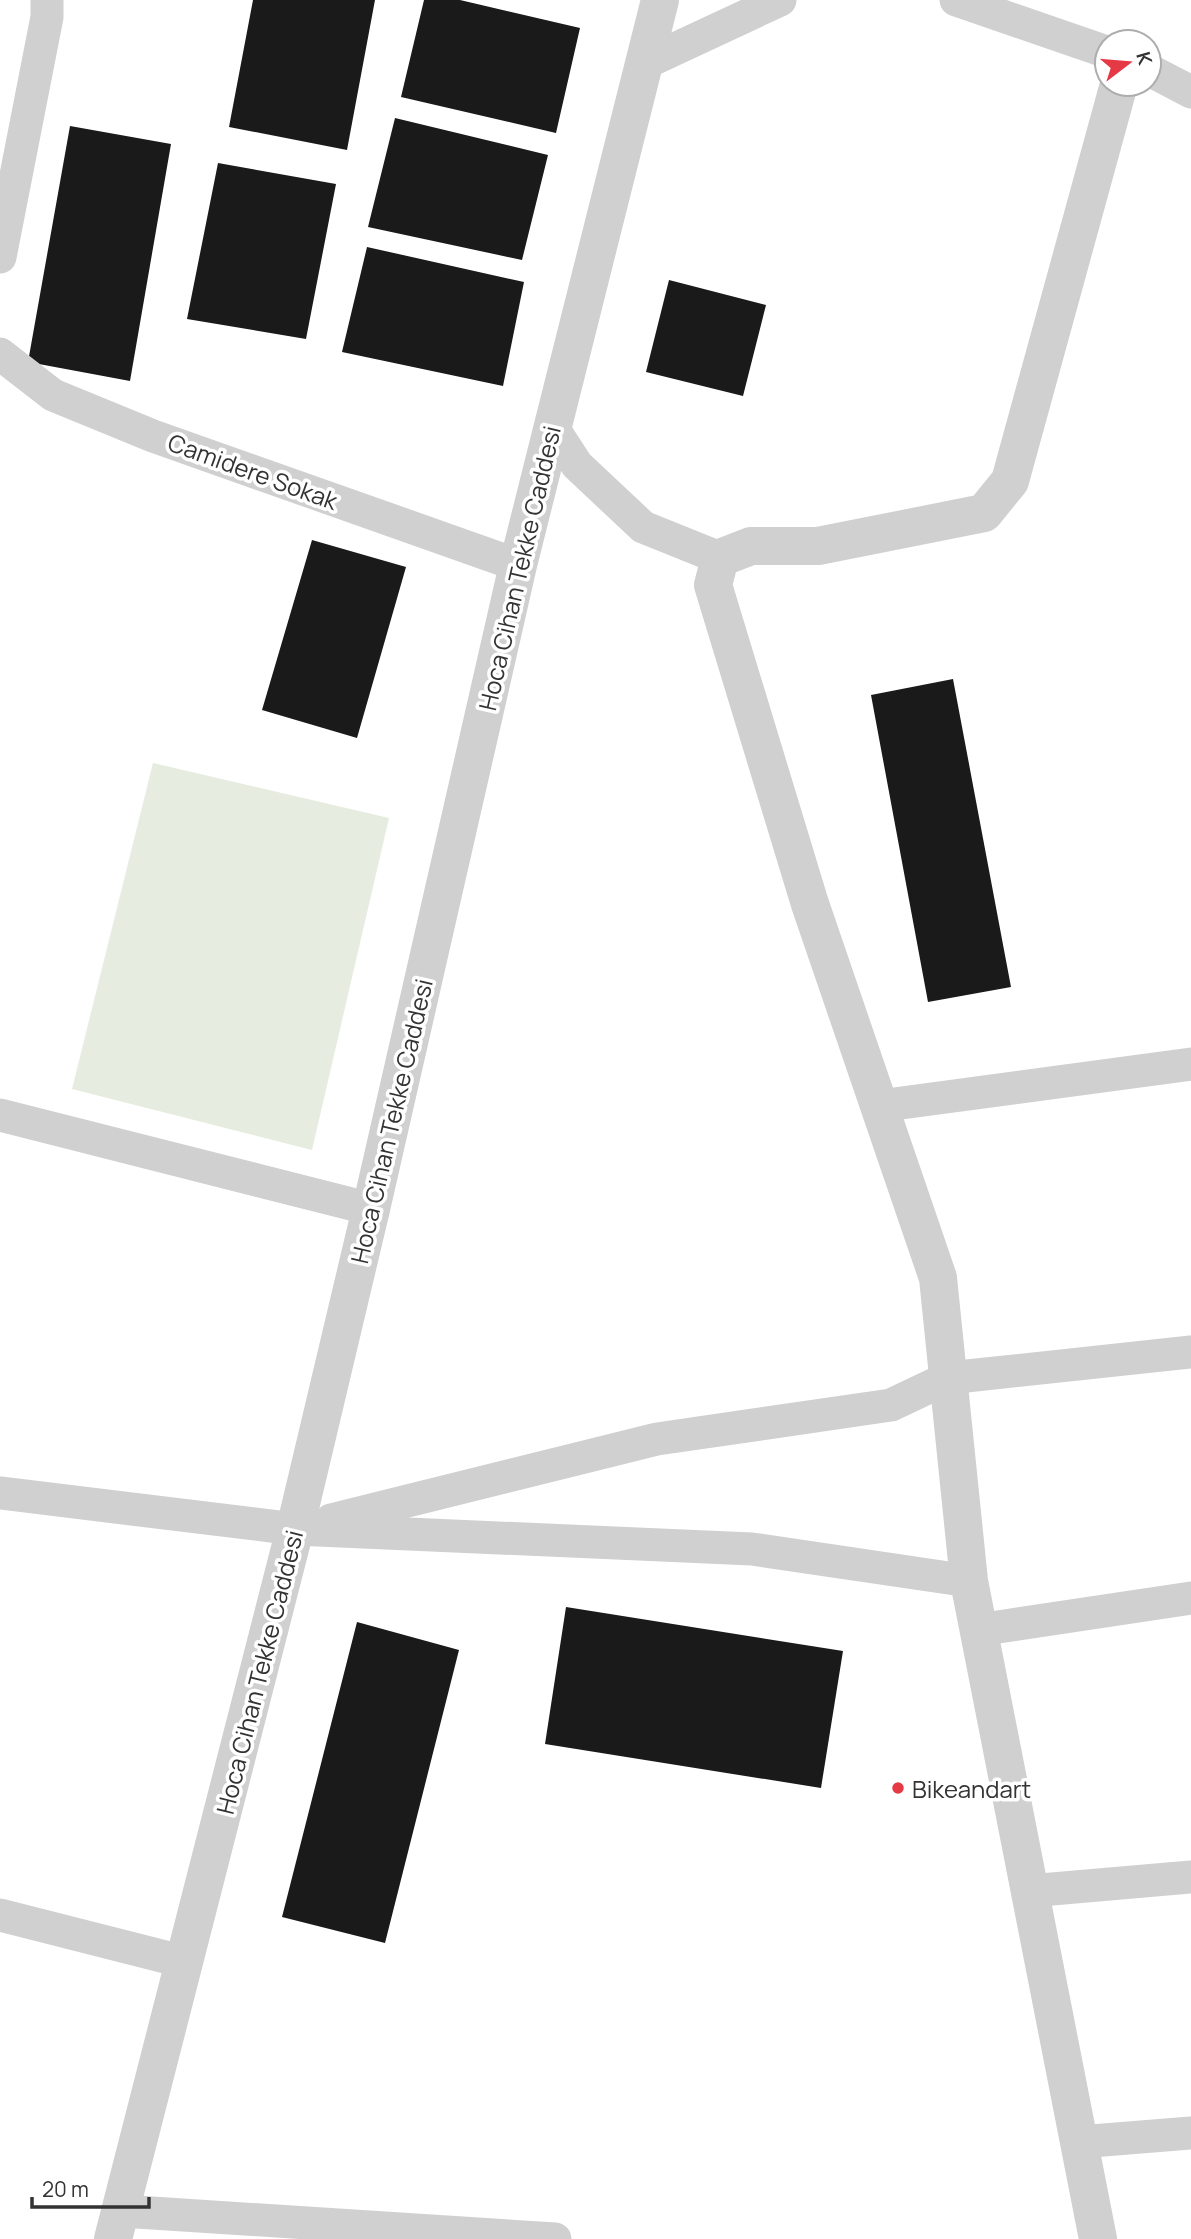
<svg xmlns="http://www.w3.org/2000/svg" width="1191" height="2239" viewBox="0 0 1191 2239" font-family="Manrope,sans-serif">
<rect width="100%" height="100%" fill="#fff"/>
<path fill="#e6ecdf" d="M153,763l236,55 -77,332 -240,-61z"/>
<path fill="#1a1a1a" d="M253,0h122l-28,150 -118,-23z
M424,0h36l120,28 -24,105 -155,-36z
M395,118l153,37 -26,105 -154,-33z
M70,126l101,18 -41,237 -102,-19z
M218,163l118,21 -30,155 -119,-20z
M367,247l157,35 -21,104 -161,-34z
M669,280l97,25 -23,91 -97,-24z
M312,540l94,27 -49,171 -95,-28z
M953,679l58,308 -83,15 -57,-307z
M566,1607l277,44 -22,137 -276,-44z
M357,1622l102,28 -74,293 -103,-26z"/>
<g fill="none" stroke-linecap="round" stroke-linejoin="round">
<path stroke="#d0d0d0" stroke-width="33" d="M956,0l151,52
M645,63l135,-63
M1149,70l42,22
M0,257l47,-240v-17
M0,354l53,41 100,41 365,129
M553,428l24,37 66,62 77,31
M879,1106l312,-42
M0,1115l371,94
M0,1493l295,36 457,20 217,32
M331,1520l326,-81 234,-34 57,-27 243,-26
M978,1630l213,-32
M1029,1891l162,-14
M0,1915l185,47
M1079,2142l112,-9
M121,2211l434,28"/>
<path stroke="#d0d0d0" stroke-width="38" d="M113,2239l182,-710 76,-320 147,-644 142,-565
M1098,2239l-129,-658 -31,-303 -128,-374 -97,-319 7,-27 31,-12h67l166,-33 26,-32 109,-397"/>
</g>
<circle fill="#e63946" stroke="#fff" stroke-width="2.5" cx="898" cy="1788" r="7"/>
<g text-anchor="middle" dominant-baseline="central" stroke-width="7" stroke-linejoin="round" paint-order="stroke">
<g font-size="24" fill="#333" stroke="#fff">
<text transform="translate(253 471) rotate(20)">Camidere Sokak</text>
<text transform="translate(519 568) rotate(-77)">Hoca Cihan Tekke Caddesi</text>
<text transform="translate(391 1121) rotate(-77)">Hoca Cihan Tekke Caddesi</text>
<text transform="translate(259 1672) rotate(-76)">Hoca Cihan Tekke Caddesi</text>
</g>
<g font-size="24" fill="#333" stroke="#fff" text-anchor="start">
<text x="912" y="1788">Bikeandart</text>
</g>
</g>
<g transform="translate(1128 63) rotate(74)"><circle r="33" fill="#ffffff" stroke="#adadad" stroke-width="2"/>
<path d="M0-5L12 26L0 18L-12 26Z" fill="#e63946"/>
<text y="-10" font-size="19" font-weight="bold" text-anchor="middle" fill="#333333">K</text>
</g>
<path d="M32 2197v10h117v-10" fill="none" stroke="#333333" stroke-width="3.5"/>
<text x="42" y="2197" font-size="21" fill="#333333" stroke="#ffffff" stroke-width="5" paint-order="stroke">20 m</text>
</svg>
